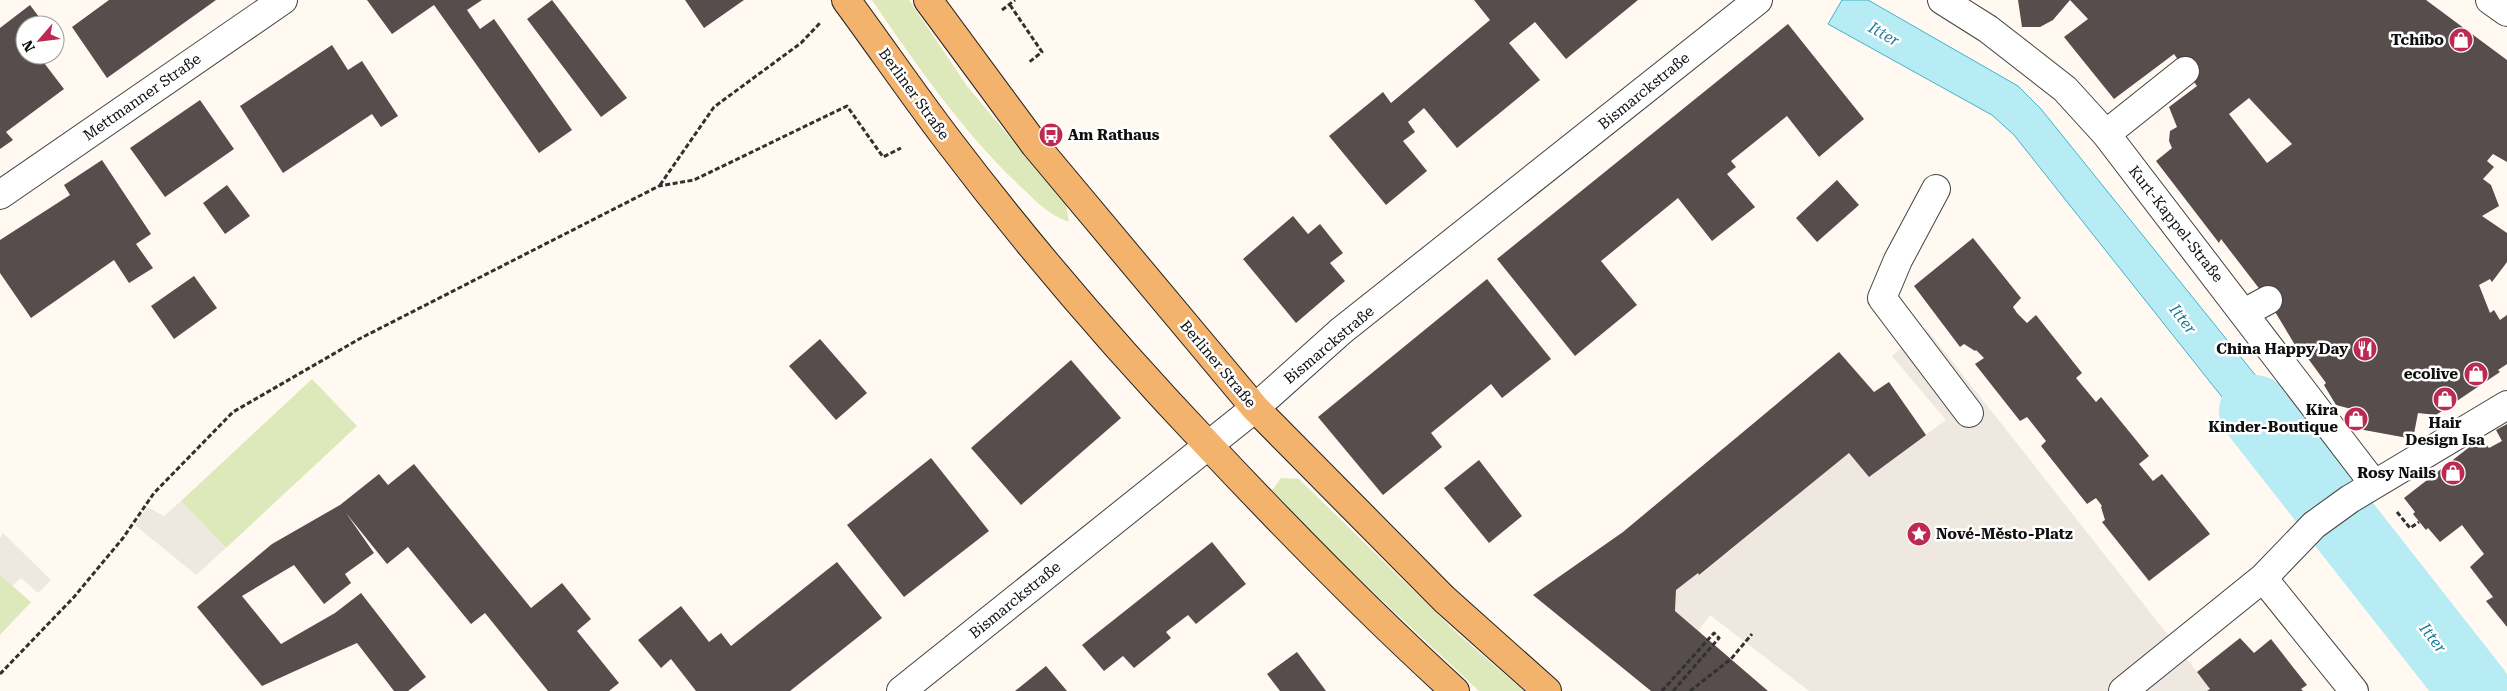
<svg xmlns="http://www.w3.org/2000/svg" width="2507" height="691" viewBox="0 0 2507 691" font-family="'Roboto Serif',serif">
<rect width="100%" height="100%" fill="#fff9f1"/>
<path fill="#dde9bb" d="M872,0h37l58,86 99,119 3,17c-21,-7 -33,-21 -49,-36 -58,-55 -103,-120 -148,-186z
M312,379l45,47 -131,122 -45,-47z
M1281,478l18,1 160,156 65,56h-45l-172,-161 -36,-38z
M0,575l31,27 -31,33z"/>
<path fill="#efe8e0" d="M1926,328l271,344 13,17 -3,2h-398l-99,-76 -12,16 -23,-20 1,-21 22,-17 2,2 149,-122 20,23 77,-56 -54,-64z
M181,501l45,47 -30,27 -61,-50 12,-18 17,9z
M3,533l48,47 -13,13 -17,-15 -9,8 -12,-11v-37z"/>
<path fill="#b7ecf5" stroke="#40b3ca" d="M1842,0h26l150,86 23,23 294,365 -32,25 -289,-364 -22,-20 -164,-91z
M2372,522l127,169h-50l-113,-143z"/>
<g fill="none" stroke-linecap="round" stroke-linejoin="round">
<path stroke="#b7ecf5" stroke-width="72" d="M2255,411l220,280"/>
</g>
<path fill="#574d4c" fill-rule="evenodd" d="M109,0h107l-109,78 -35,-51z
M367,0h115l-15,10 13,19 14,-10 78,111 -33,23 -105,-148 -42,29z
M552,0l75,98 -26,19 -74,-98z
M685,0h59l-40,28z
M1474,0h164l-72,59 -31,-37 -26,21 31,37 -83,68 -33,-40 -16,14 7,10 -12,9 24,30 -41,34 -57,-69 54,-44 8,11 99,-83z
M2018,0h408l81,60v102l-14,-8 -6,7 7,6 -11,12 8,6 8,21 -17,10 25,17v29l-15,20 -2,-3 -11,6 11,28 4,-3 6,10 7,-5v49l-9,6 2,2 -64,43 -18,-2 -5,26 -60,-11 2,-18 -19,-5 -12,-20 2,-2 -22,-30 -3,2 -33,-55 -47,-61 -2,4 -63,-82 16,-13 -3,-7 1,-10 7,-4 -8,-20 28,-21 -23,-32 -60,45 -50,-62 24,-18 -18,-19 -17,20 -13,7h-18zM2249,98l43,46 -25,19 -38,-49z
M30,5l15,20h-20v30h13l26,34 -58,43 7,8 -13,9v-121z
M1788,24l76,95 -45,38 -32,-41 -56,45 5,6 -9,7 28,33 -43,34 -34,-43 -77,63 36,44 -62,51 -78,-97z
M332,45l16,25 14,-9 36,55 -17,11 -9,-13 -89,59 -43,-67z
M200,100l34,49 -69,48 -35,-49z
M102,160l49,74 -15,10 17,24 -24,15 -15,-23 -83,58 -31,-45v-33l70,-45 -6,-10z
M1837,180l22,25 -42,37 -21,-24z
M227,185l23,31 -25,18 -22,-31z
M1293,216l15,18 12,-10 23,29 -13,10 15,18 -49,42 -53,-64z
M1973,238l48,60 -8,9 4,6 10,10 9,-8 46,58 -6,5 20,24 5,-5 48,59 -10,8 14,17 9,-7 48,60 -61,47 -47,-59 3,-2 -4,-13 1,-1 -6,-8 -9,6 -46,-58 5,-5 -19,-24 -7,4 -45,-57 9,-6 -8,-8 -1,1 -11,-7 -4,3 -46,-61z
M194,276l23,32 -43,31 -23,-33z
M1487,279l64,80 -49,39 -11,-14 -60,49 11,14 -59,48 -65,-78z
M820,339l47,54 -31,27 -47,-54z
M1839,352l35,40 15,-10 37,53 -57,42 -20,-24 -150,122 -1,-2 -22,17 -1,21 93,80h-117l-118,-96 90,-63z
M1071,360l50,58 -100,87 -50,-57z
M2507,424v203l-21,-26 7,-4 -23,-30 14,-13 -22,-29 -22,17 -12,-14 -2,2 -13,-16 2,-2 -11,-14 77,-60 8,10 13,-7 -6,-11z
M931,458l58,73 -85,66 -57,-72z
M1479,460l43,56 -33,27 -45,-55z
M414,464l117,144 31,-25 29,36 -14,12 42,52 -10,8h-61l-63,-78 -14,11 -63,-77 -21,17 -41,-51 28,40 -29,21 6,9 -27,21 -30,-39 -52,31 39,48 54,-31 26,-20 65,84 -18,14h-14l-37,-48 -95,43 -65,-79 75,-63 68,-39 39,-31 9,11z
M1212,542l34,42 -50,40 -8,-9 -22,17 5,6 -37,30 -11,-12 -19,15 -22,-26z
M837,562l45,56 -92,73h-94l-25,-32 -10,9 -23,-28 43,-34 28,36 12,-9 10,13z
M2240,638l14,15 17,-14 36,46 -6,4 2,2h-96l3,-2 -13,-17z
M1297,652l29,39h-46l-13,-17z
M1046,666l21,25h-52z"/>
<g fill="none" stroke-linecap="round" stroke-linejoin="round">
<defs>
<path id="minor" d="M1942,0l46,29 77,60 41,45 268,350
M2490,0l17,12
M2106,134l79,-63
M1936,189l-38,71 -16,38 87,115
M0,195l283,-195
M2244,313l24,-13
M2263,578l91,113
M901,691l354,-283 86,-77 417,-331
M2123,691l140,-113 51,-53 36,-26 157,-94"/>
<path id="major" d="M846,0c34,46 66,93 101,139 81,107 169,209 262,307 79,84 160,167 246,245
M928,0l107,145 220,263 189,191 103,92"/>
</defs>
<use href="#minor" stroke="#424242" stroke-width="30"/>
<use href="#major" stroke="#202020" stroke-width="30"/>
<path stroke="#313131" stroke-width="3" stroke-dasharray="5 2.5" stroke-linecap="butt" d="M1010,5l32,47 -14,11
M1002,10l13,-10
M660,185l54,-78 87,-64 19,-20
M2397,512l13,16 9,-6
M0,674l74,-77 49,-59 31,-45 79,-81 128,-74 298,-152 35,-6 153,-74 36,51 18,-9
M1662,691l52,-58 5,5 -46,53
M1690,691l41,-32 21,-25"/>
<use href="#minor" stroke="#fff" stroke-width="28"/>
<use href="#major" stroke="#f4b36c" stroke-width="28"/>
</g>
<defs>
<symbol id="shop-disc" viewBox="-11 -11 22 22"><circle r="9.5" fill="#bc2a53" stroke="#fff"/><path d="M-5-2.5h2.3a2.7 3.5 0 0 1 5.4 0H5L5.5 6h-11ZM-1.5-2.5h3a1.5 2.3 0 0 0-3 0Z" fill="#fff"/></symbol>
<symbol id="bus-disc" viewBox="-11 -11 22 22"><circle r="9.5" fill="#bc2a53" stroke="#fff"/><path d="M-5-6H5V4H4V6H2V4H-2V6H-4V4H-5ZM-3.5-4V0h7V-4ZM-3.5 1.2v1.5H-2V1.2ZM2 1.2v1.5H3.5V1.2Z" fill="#fff"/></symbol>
<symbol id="restaurant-disc" viewBox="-11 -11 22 22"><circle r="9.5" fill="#bc2a53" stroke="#fff"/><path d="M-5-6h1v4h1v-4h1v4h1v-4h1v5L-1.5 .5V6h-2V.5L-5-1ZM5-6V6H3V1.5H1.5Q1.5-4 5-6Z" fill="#fff"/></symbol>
<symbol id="sight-disc" viewBox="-11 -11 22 22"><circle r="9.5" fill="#bc2a53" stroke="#fff"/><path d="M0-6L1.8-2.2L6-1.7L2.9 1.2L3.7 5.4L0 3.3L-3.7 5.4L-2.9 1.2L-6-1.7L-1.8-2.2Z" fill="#fff"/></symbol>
</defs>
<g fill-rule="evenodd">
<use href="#shop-disc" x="2447" y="26" width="28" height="28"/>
<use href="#bus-disc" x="1037" y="121" width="28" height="28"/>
<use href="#restaurant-disc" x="2351" y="335" width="28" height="28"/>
<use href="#shop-disc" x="2462" y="360" width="28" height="28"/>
<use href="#shop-disc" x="2431" y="385" width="28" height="28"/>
<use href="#shop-disc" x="2342" y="405" width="28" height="28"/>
<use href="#shop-disc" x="2439" y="459" width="28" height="28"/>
<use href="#sight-disc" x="1905" y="520" width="28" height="28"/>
</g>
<g text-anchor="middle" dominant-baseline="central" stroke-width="5" stroke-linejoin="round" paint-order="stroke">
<g font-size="15" font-weight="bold" fill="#0f0f0f" stroke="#fff" text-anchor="end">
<text x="2444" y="40">Tchibo</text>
<text x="1068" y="135" text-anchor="start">Am Rathaus</text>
<text x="2348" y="349">China Happy Day</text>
<text x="2458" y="374">ecolive</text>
<text x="2338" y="410">Kira<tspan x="2338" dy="17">Kinder-Boutique</tspan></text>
<text x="2445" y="423" text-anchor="middle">Hair<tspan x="2445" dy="17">Design Isa</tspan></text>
<text x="2436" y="473">Rosy Nails</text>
<text x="1936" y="534" text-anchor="start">Nové-Město-Platz</text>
</g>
<g font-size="15" fill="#0f0f0f" stroke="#fff">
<text transform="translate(1644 91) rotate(-39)">Bismarckstraße</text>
<text transform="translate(914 94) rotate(54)">Berliner Straße</text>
<text transform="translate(142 97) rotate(-35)">Mettmanner Straße</text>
<text transform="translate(2176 224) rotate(52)">Kurt-Kappel-Straße</text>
<text transform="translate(1329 345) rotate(-40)">Bismarckstraße</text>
<text transform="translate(1218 364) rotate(50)">Berliner Straße</text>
<text transform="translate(1015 600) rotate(-39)">Bismarckstraße</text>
</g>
<g font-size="16" font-style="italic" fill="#1a7d97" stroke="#fff">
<text transform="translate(1884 34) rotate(30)">Itter</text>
<text transform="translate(2183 319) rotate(52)">Itter</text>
<text transform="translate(2433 638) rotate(52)">Itter</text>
</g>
</g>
<g transform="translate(40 40) rotate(242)"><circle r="24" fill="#ffffff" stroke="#9f9f9f"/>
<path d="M0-4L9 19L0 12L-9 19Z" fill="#bc2a53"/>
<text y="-8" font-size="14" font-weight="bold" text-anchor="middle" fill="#0f0f0f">N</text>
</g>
</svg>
